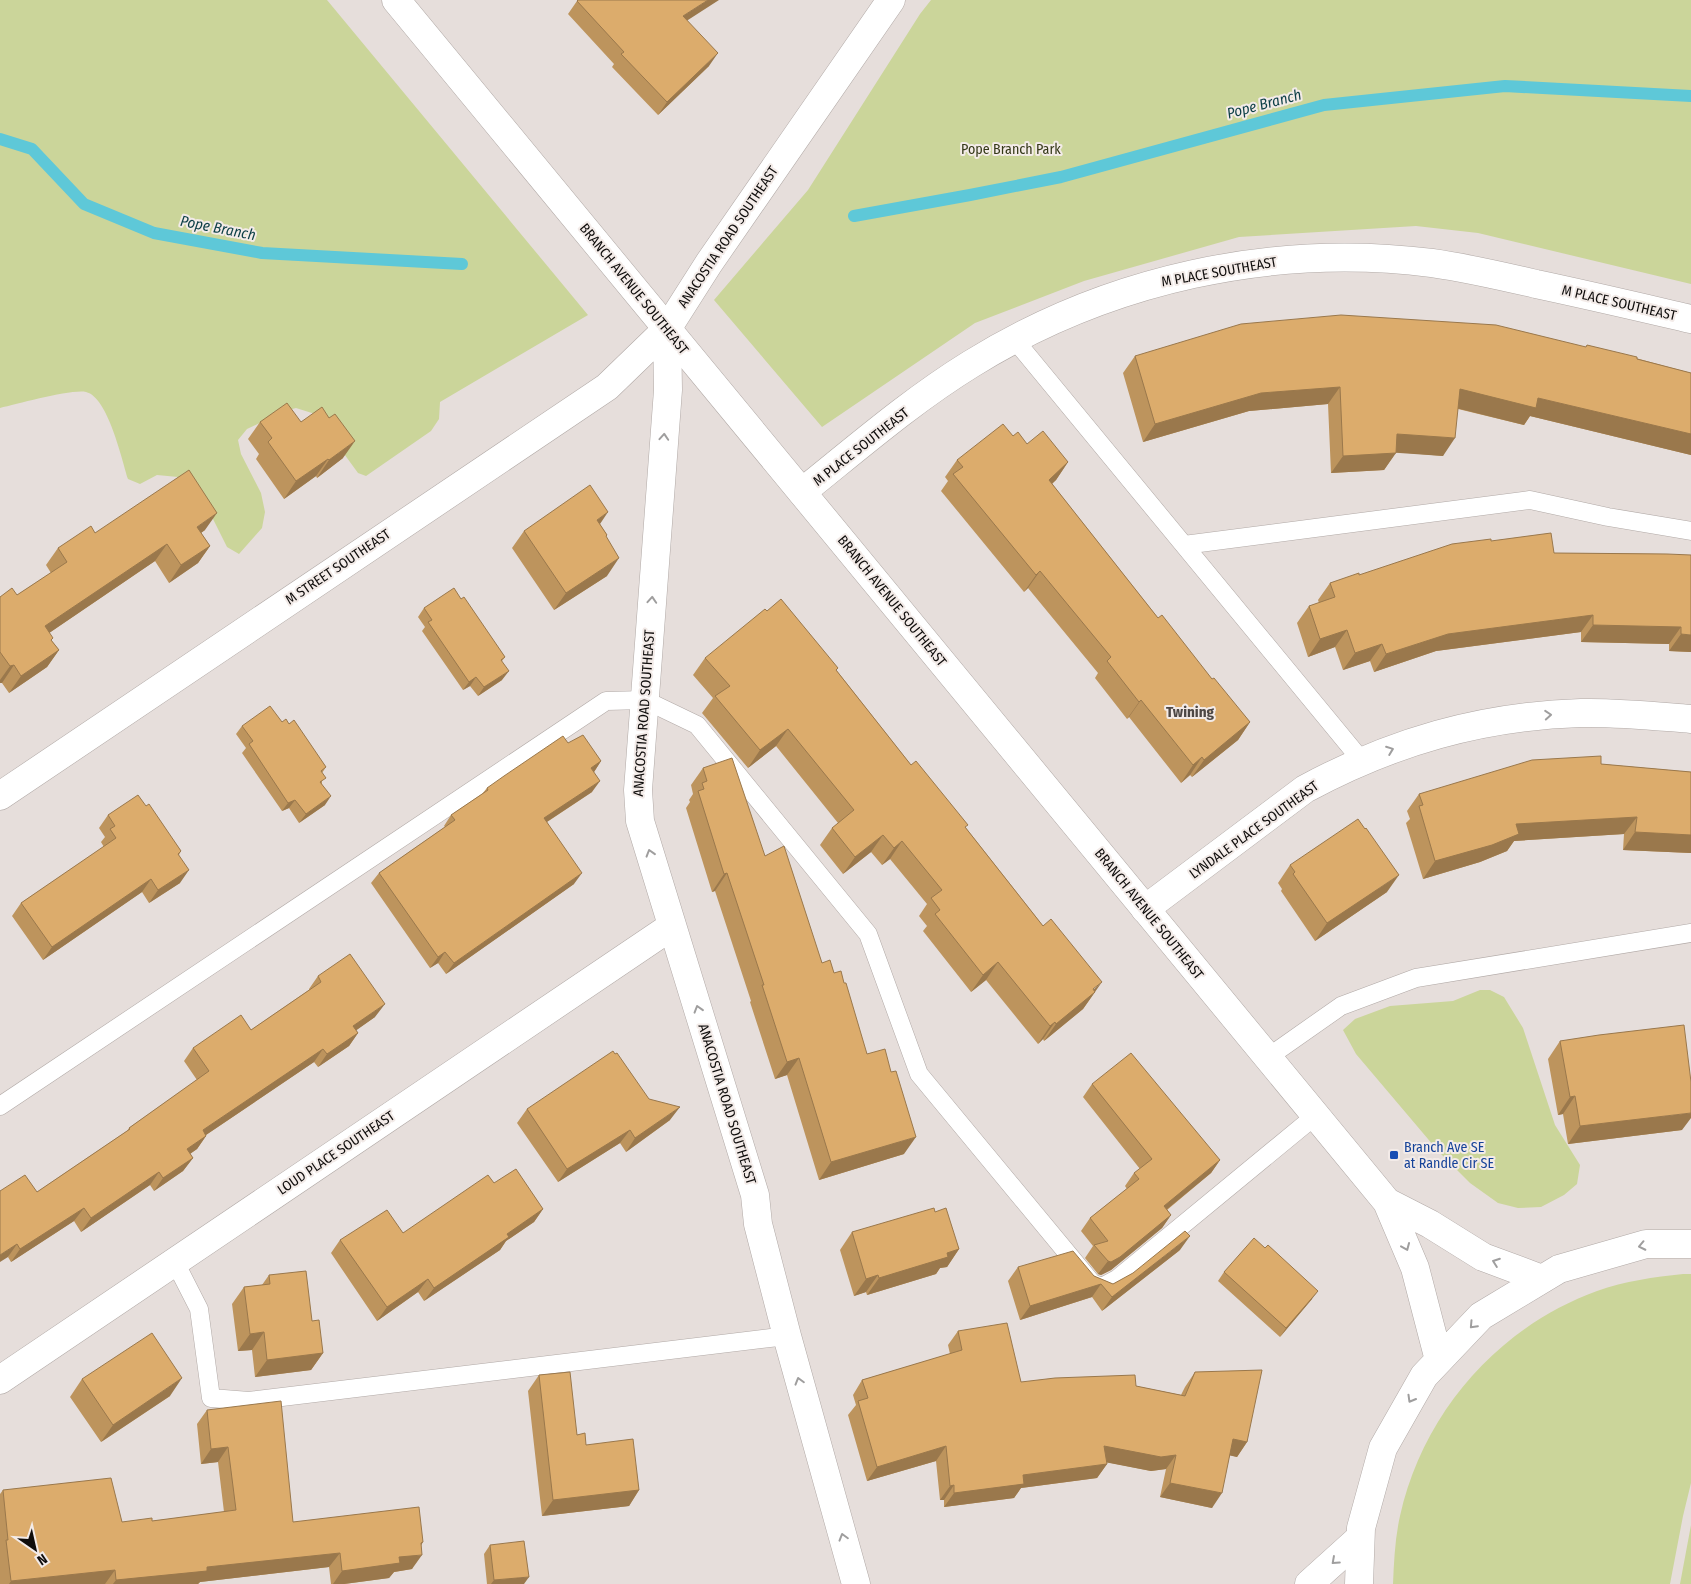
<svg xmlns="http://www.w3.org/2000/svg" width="1691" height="1584" viewBox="0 0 1691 1584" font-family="'Fira Sans Condensed',sans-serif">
<rect width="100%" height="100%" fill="#e6dedb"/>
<path fill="#cbd59a" d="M0,0h327l261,315 -148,87 -1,17 -8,12 -65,45 -8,-3 -43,-59 -19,-6 -11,3 -38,18 -9,11 3,14 20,39 4,19 -3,16 -23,26 -12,-7 -15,-30 -34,-40 -21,-2 -17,9 -12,-5c-6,-19 -20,-82 -42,-87 -15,-3 -68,12 -86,16z
M931,0h760v284l-213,-51 -62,-7 -177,11 -155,44 -109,42 -153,104 -108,-127 94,-110 112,-176z
M1480,990h10l14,7 19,31 32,97 25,40 -3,19 -13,11 -23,12 -23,1 -20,-5 -28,-20 -31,-31 -83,-98 -13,-24 12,-11 35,-13 63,-5z
M1683,1274h8v209l-8,33 -13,68h-277c1,-23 2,-46 7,-68 23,-103 98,-189 197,-225 28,-10 57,-14 86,-17z
M1691,1525v59h-11z"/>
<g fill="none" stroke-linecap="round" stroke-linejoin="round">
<path stroke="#5ec8d8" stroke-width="12" d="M0,139l32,10 52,55 70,29 108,20 200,11
M854,216l116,-21 91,-18 263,-72 181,-19 186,10"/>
<defs>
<path id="service" d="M1014,339l348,422
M1184,545l346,-45 78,17 83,14
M1267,1058l74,-52 75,-28 275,-45
M0,1106l606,-405 39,-1 52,25 171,209 51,140 173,209 10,4 15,-8 198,-163
M175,1262l24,47 12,89 38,3 538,-65"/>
<path id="minor" d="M802,492c55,-44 109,-91 169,-128 137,-85 301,-121 461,-101 35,5 70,13 104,21 52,11 103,23 155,35
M0,796l607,-409 60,-58
M1145,909l160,-120c87,-47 176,-73 276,-76 36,-1 73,3 110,6
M0,1380l672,-454
M856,1584l-69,-248 -29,-112 -3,-29 -115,-374 -2,-31 30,-400 -1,-61 42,-66 182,-263"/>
<path id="tertiary" d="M1309,1584l51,-46"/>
<path id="secondary" d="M396,0l991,1202 28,66 24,92
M1387,1202l43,22 53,33 59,22
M1359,1584l2,-56 22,-80 41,-72 57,-60 78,-47 87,-25h45"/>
</defs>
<use href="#service" stroke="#b1a9a6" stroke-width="19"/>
<use href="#minor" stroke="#b1a9a6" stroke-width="29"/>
<use href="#tertiary" stroke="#b1a9a6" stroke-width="29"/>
<use href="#secondary" stroke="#b1a9a6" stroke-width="29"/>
<use href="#service" stroke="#fff" stroke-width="18"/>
<use href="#minor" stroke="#fff" stroke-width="28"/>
<use href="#tertiary" stroke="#fff" stroke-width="28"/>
<use href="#secondary" stroke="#fff" stroke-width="28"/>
</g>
<path fill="#bd945d" d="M577,1l110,20 22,45 -51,49 -46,-48 2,-3 -46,-50z
M1587,345l104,28v82l-161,-39 -6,9 -66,-16 -15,47 -47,-4 -12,18 -53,3 -3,-69 -79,7 -106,31 -20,-69 12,-17 451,-9z
M260,422h41l42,36 -26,20 -1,-2 -32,23 -28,-40 3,-5 -11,-15z
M1013,436l14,8 41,18 -12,18 -4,4 106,134 92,104 -12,18 -46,37 -2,-2 -9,8 -52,-66 -2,2 -32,-41 3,-5 -70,-85 -4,4 -83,-101 7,-10 -3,-4 12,-17z
M600,524l7,11 -1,1 1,40 -53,34 -42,-62 12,-17z
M205,530l-4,3 9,13 -12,17 -29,20 -14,-22 -106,72 3,8 7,9 -12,17 -38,26 -7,-10h-2v-86l17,-2 34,-22 -5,-8 12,-17 37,-15z
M1491,541l63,12 113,1 24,98 -22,-1v-7l-88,-2v-10l-145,19 -62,21 -4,-11 -27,9 -8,-23 -27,10 -11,-34 12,-17 10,-3 -1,-3 12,-17z
M461,599l44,58 -3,4v19l-24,16 -8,-10 -7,4 -41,-59 3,-4 -7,-10 6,-9z
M705,658l132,13 74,94 55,63 129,164 -12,17 -39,32 -1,-2 -5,5 -52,-64 -15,12 -48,-61 4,-5 -8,-10 8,-12 -37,-45 -8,6 -11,-13 -28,22 -23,-29 12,-17 6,-5 -62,-77 -28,22 -46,-55 11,-15 -20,-23z
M282,722l7,2 37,43 -4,6v11l3,21 -26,18 -10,-15 -7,3 -40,-58 4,-5 -10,-14 6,-8z
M568,743l33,18 -7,11 -2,20 -45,30 27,62 -128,90 -8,-11 -8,5 -59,-85 8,-10 66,-46 -1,-1 7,-11 31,-21 5,-6z
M1601,764l90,8v81l-68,-3 1,-16 -110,7 -7,10 -27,11 -57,17 -17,-56 4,-4 -3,-8 12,-17z
M703,768l62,88 57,107 12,10 33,81 37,100 -85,26 -32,-105 -12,4 -25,-77 1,-1 -36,-110 -3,1 -26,-84 4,-6 -1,-2 4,-6 -2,-9z
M146,806l35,45 -2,4 1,28 -31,20 -7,-11 -99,68 -31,-44 9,-13 83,-56 -3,-5 4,-5 -6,-9 9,-13z
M1290,865l97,27 -72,49 -34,-50 1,-2 -4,-6z
M318,976l57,41 -19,13 2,3 -9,13 -31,21 -4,-5 -108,73v1l-9,13 -7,5 3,4 -10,13 -29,20 -4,-6 -69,47 -7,-11 -63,41 -3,-5 29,-65 90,-61 2,-3 68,-48 -13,-19 9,-13 58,-18 58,-40v-1z
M1560,1041l122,89 -114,14 -5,-30 -5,1 -10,-56z
M1092,1084l128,76 -9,13 -44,37 4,5 -9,13 -51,42 -10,5 -3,-1 -13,-16 8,-12 -12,-15 9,-13 37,-29 -2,-3 9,-13 6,-4 -57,-72z
M527,1109l143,11 -44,32 -6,-9 -62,39 -41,-59z
M494,1183l49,26 -9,13 -28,19 -6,9 -76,51 -6,-9 -41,29 -46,-68 9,-13 63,-7z
M935,1212l24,37 -12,18 -7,1 -4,6 -69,21 -1,-3 -12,4 -14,-46 12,-18z
M1180,1250l-78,61 -10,-14 -72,23 -12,-39 10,-14 76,9 19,8z
M1224,1272l88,27 -32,38 -62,-56z
M269,1275l43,46 11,32 -12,17 -56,7 -3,-27 -14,1 -6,-47 12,-17 18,-2z
M958,1331l63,51 115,4 45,9 4,-8 10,-15 52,70 -10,15 -7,-2 -18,53 -52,-11 6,-28 -15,2 -45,-9 1,2 -10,14 -76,10 -7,10 -70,9v-7h-4l-4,-39 -69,20 -19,-66 8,-10 -3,-10 9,-15 88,-26 -2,-9z
M539,1375l38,60 9,10 53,45 -10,16 -87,10 -14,-125z
M82,1379l88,17 -69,46 -31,-45z
M207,1410l86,112 130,20 -2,3 -9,24 -18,3 -5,6 -45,6h-13l-2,-17 -129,15 -2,2h-198v-90l3,-4 119,32 30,-1 72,-9 -6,-50 -17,2 -4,-40z
M490,1545l34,39h-37l-3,-30z"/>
<path fill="#9a784c" d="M708,0h11l-45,29 9,-13z
M718,53l-9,13 -51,49 9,-13z
M1340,387l-12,17 -79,7 -106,31 12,-18 106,-31z
M1460,389l78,9 153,36v21l-161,-39 -6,9 -76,-19z
M1397,434l58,4 -12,18 -58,-4z
M355,441l-12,17 -26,20 12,-18z
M1396,453l-12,17 -53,3 12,-17z
M328,459l-12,17 -32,23 12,-18z
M1068,462l-12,18 -19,17 12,-17z
M608,512l-12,18 1,-10z
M217,513l-12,17 -20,14 12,-17z
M167,544l-12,17 -122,83 12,-18z
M210,546l-12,17 -29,20 12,-18z
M619,558l-12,18 -53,34 12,-17z
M1040,571l-12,17 -4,4 12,-17z
M1593,615l-12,17 -145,19 -62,21 12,-18 62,-20z
M1593,625l88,2 -12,17 -88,-2z
M1347,630l-12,17 -27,10 12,-18z
M1681,634l10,1v17l-22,-1z
M1382,644l-12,17 -27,9 12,-17z
M59,650l-12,17 -38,26 12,-17z
M14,665l-12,18h-2v-3l10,-14z
M509,671l-7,9 -24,16 6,-9z
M476,677l-6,9 -7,4 6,-8z
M1141,700l-12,17 -2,2 12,-17z
M1250,722l-12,18 -46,37 12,-17z
M788,729l-12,17 -28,22 12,-18z
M1202,757l-12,18 -9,8 12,-18z
M601,761l-7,11 -3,-4z
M600,781l-8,11 -56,37 8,-11z
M331,796l-6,9 -26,18 7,-9z
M295,800l-6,8 -7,3 6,-8z
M1637,817l-13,17 -110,7 -7,10 -27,11 -57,17 12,-18 81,-37z
M1635,832l56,3v18l-68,-3z
M883,835l-12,17 -28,22 12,-17z
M902,841l-12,18 -8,6 12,-17z
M189,870l-9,13 -31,20 9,-13z
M582,873l-8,11 -128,90 8,-11z
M727,873l-12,18 -3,1 12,-18z
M1399,875l-12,17 -72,49 12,-18z
M151,879l-9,13 -99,68 9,-13z
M445,952l-7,11 -8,5 8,-11z
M998,962l-12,18 -15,12 12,-17z
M1102,982l-19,27 -39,32 12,-17z
M385,1004l-10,13 -31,22 9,-13z
M1055,1022l-12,17 -5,5 12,-18z
M358,1033l-9,13 -31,21 9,-13z
M323,1049l-9,13 -120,81 9,-13z
M799,1058l-12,17 -12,4 12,-17z
M1575,1096l-12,18 -5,1 12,-18z
M680,1107l-10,13 -44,32 9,-14z
M1691,1113v5l-9,12 -114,14 12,-18z
M630,1130l-10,13 -62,39 9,-13z
M206,1136l-9,13 -19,13 9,-13z
M916,1137l-12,17 -85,26 12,-18z
M193,1158l-10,13 -29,20 9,-13z
M1220,1160l-9,13 -56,46 9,-13z
M159,1172l-9,13 -69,47 10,-14z
M84,1208l-10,13 -63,41 9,-13z
M543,1209l-9,13 -28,19 -6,9 -76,51 10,-13 73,-54z
M1171,1215l-9,13 -51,42 -10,5 -3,-1 10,-13z
M1190,1236l-10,14 -78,61 10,-14z
M17,1244l-9,13 -8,5v-7z
M959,1249l-12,18 -7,1 -4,6 -69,21 12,-17 68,-25z
M878,1275l-12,17 -12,4 12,-17z
M428,1279l-10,13 -41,29 10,-14z
M1101,1284l-9,13 -72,23 10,-14z
M1318,1291l-6,8 -32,38 6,-9z
M264,1332l-12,18 -14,1 12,-17z
M323,1353l-12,17 -56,7 12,-17z
M182,1378l-12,18 -69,46 12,-17z
M1233,1439l14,3 -10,15 -14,-3z
M946,1446l-10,15 -69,20 10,-14z
M1104,1446l72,9 -10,14 -15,2 -57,-11z
M228,1447l-10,15 -17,2 10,-15z
M1107,1464l-10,14 -76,10 -7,10 -70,9 10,-14 69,-18z
M1170,1483l52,10 -10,15 -52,-11z
M954,1485l-10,15h-4l10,-14z
M639,1490l-10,16 -87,10 11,-16z
M423,1542l-9,14 8,-1 -10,14 -18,3 -5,6 -45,6h-11l9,-13 57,-14z
M340,1553l-11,14 -129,15 -2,2h-85l3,-4 91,-13z
M115,1570l-10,14h-96l2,-3z
M529,1577l-5,7h-33l3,-4z"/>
<path fill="#dcac6c" stroke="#9a784c" d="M578,0h130l-25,16 35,37 -51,49 -46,-48 3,-2 -47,-51z
M1341,315l155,10 90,22 1,-2 50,12v2l54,14v61l-153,-36 -2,10 -76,-19 -5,49 -58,-4 -1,19 -53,3 -3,-69 -79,6 -106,31 -20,-68 106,-32z
M287,403l14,19 21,-15 7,11 6,-4 20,27 -26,19 -1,-1 -32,22 -28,-39 4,-4 -12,-16z
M1003,424l10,12 5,-4 9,12 16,-13 25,31 -19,18 109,138 4,-3 50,64 2,-1 36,44 -46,38 -2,-3 -9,8 -52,-65 -2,2 -32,-41 4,-4 -71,-86 -4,4 -83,-101 10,-7 -6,-7z
M189,470l28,43 -20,14 13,19 -29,19 -14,-21 -122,82 8,12 -2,2 8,10 -38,26 -7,-11 -4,1 -10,-14v-55l12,-9 5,7 50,-33 -9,-14 33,-22 4,7z
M590,485l18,27 -11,8 10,15 -1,1 13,22 -53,35 -42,-62z
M1551,533l3,20 113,1 24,1v80l-10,-1v-7l-88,-2v-10l-145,19 -62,20 -4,-10 -27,9 -8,-23 -27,9 -11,-33 26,-9 -5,-14 29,-10v2l93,-31 39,-5v2z
M454,588l7,11 3,-2 41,60 -4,3 8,11 -25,16 -8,-10 -7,5 -41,-60 4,-2 -8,-12z
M781,599l57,69 -2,2 75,95 5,-4 52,64 -3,2 78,99 8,-7 51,63 -9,7 2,3 -39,32 -1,-2 -5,4 -52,-64 -15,13 -48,-61 5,-4 -9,-12 11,-8 -40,-49 -8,7 -11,-13 -28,22 -23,-29 22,-18 -66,-81 -28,21 -45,-54 15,-10 -25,-28 60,-49 2,2z
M270,706l12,16 4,-3 3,5 5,-4 32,47 -5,4 5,7 -6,4 11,14 -25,18 -11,-14 -7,3 -39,-59 4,-3 -11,-15z
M583,735l18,26 -10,7 9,13 -56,37 38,55 -128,90 -9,-11 -7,5 -59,-84 76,-53 -4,-5 37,-25 -1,-2 17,-12 59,-40 5,7z
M1601,756v8l90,8v63l-56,-3 2,-15 -121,7 3,10 -27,11 -57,16 -16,-55 4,-1 -4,-11 113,-34z
M732,758l33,98 19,-10 38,117 8,-3 4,13 7,-2 3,12h2l21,71 18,-5 6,23 5,-1 20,66 -85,25 -32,-104 -12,4 -25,-77h2l-37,-112 -3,1 -26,-83 6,-2 -2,-6 5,-2 -4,-13z
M138,795l8,11 3,-2 32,47 -3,3 11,16 -31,20 -7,-11 -99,68 -31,-44 95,-65 -6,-9 5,-3 -7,-11z
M1358,819l7,10 1,-1 33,47 -72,48 -34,-49 2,-2 -5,-7z
M350,954l35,50 -32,22 5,7 -31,21 -4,-5 -120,81 3,6 -19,13 6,9 -30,20 -4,-6 -68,46 -7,-10 -64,41 -3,-5 -17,11v-64l25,-16 12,17 93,-63 -1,-1 80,-57 -16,-23 48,-33 10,15 70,-48 -3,-6z
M1684,1025l7,57v31l-111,13 -5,-30 -5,1 -10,-56 39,-6z
M613,1051l2,3 2,-1 32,46 31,8 -45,31 -5,-8 -63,39 -40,-60z
M1131,1053l89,107 -56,46 7,9 -51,42 -9,5 -3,-1 -14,-16 14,-4 -18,-23 49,-39 -5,-6 18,-14 -60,-75z
M516,1169l27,40 -36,25 2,3 -75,51 -6,-9 -41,28 -47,-67 47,-30 16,23 85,-58 6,8z
M934,1208l1,4 11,-4 13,41 -12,4 1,4 -69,21 -1,-3 -12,4 -14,-47z
M1185,1231l5,5 -78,61 -11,-13 -71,22 -12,-39 55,-16 21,25 19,8 20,-11z
M1254,1238l11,10 3,-3 50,46 -32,37 -62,-56z
M306,1271l6,50 7,-1 4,33 -56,7 -3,-28 -14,2 -6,-47 26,-3 -1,-9z
M1007,1323l14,59 34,-4 80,-3 1,11 49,10 10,-24 67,-2 -15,72 -14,-3 -11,54 -52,-10 6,-28 -15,2 -57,-11 3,18 -84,11 1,9 -70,9v-8l-4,1 -4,-40 -69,21 -19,-66 10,-3 -6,-18 100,-30 -4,-19z
M152,1333l30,45 -69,47 -31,-46z
M570,1372l7,63 8,-2 1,12 47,-6 6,51 -86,10 -14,-125z
M281,1401l12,121 126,-15 4,35 -2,1 1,12 -23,2 1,6 -58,8 -2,-18 -133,14v4l-91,9 -1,-10 -104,11 -5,-41h2l-5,-50 108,-12 11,44 30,-4v3l84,-11 -8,-63 -17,2 -4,-39z
M524,1541l5,36 -35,3 -4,-35z"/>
<defs><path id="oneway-chevron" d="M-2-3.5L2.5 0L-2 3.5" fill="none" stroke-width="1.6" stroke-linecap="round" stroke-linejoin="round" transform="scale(1.25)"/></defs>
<g stroke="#9f9e9e">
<use href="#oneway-chevron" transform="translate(664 437) rotate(-86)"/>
<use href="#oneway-chevron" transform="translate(652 600) rotate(-86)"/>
<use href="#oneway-chevron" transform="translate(1548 715) rotate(-4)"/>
<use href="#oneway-chevron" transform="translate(1390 750) rotate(-21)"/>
<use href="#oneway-chevron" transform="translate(650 853) rotate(-107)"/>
<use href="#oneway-chevron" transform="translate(698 1009) rotate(-107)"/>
<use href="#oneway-chevron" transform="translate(1642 1246) rotate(168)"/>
<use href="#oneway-chevron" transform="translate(1406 1247) rotate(67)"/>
<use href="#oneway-chevron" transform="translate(1496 1262) rotate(-160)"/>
<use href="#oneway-chevron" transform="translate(1473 1325) rotate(133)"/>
<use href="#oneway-chevron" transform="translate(799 1381) rotate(-106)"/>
<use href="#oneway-chevron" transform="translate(1411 1399) rotate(120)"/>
<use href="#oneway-chevron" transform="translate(843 1537) rotate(-106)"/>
<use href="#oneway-chevron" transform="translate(1335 1561) rotate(138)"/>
</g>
<rect fill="#1a4fb4" stroke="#f3ebe8" stroke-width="2" x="1389" y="1150" width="10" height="10" rx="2.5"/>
<g text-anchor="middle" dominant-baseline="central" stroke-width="4" stroke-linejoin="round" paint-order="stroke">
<g font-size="14" fill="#343817" stroke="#f3ebe8">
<text x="1011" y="149">Pope Branch Park</text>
</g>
<g font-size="14" fill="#0f0d0c" stroke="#f3ebe8">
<text transform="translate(728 237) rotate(-56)">ANACOSTIA ROAD SOUTHEAST</text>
<text transform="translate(1219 272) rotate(-10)">M PLACE SOUTHEAST</text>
<text transform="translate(634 289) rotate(51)">BRANCH AVENUE SOUTHEAST</text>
<text transform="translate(1619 303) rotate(13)">M PLACE SOUTHEAST</text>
<text transform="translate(861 447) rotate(-38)">M PLACE SOUTHEAST</text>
<text transform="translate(338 567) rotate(-34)">M STREET SOUTHEAST</text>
<text transform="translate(892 601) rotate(51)">BRANCH AVENUE SOUTHEAST</text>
<text transform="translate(644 713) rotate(-86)">ANACOSTIA ROAD SOUTHEAST</text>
<text transform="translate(1254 830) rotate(-36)">LYNDALE PLACE SOUTHEAST</text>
<text transform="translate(1149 914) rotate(51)">BRANCH AVENUE SOUTHEAST</text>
<text transform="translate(727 1104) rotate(73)">ANACOSTIA ROAD SOUTHEAST</text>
<text transform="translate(336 1153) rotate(-34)">LOUD PLACE SOUTHEAST</text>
</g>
<g font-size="14" fill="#164399" stroke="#f3ebe8" text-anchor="start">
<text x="1404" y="1147">Branch Ave SE<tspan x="1404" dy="16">at Randle Cir SE</tspan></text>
</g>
<g font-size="15" font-style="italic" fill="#0b3e45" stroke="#f3ebe8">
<text transform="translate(1264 104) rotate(-15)">Pope Branch</text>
<text transform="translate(218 228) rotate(11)">Pope Branch</text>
</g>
<g font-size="15" font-weight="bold" fill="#4d4744" stroke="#f3ebe8">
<text x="1190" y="712">Twining</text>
</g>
</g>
<g transform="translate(35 1549) rotate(146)" stroke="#f3ebe8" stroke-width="4" paint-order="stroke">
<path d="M0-4L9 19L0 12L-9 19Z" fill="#0f0d0c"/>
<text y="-8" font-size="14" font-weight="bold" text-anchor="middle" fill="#0f0d0c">N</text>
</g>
</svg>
